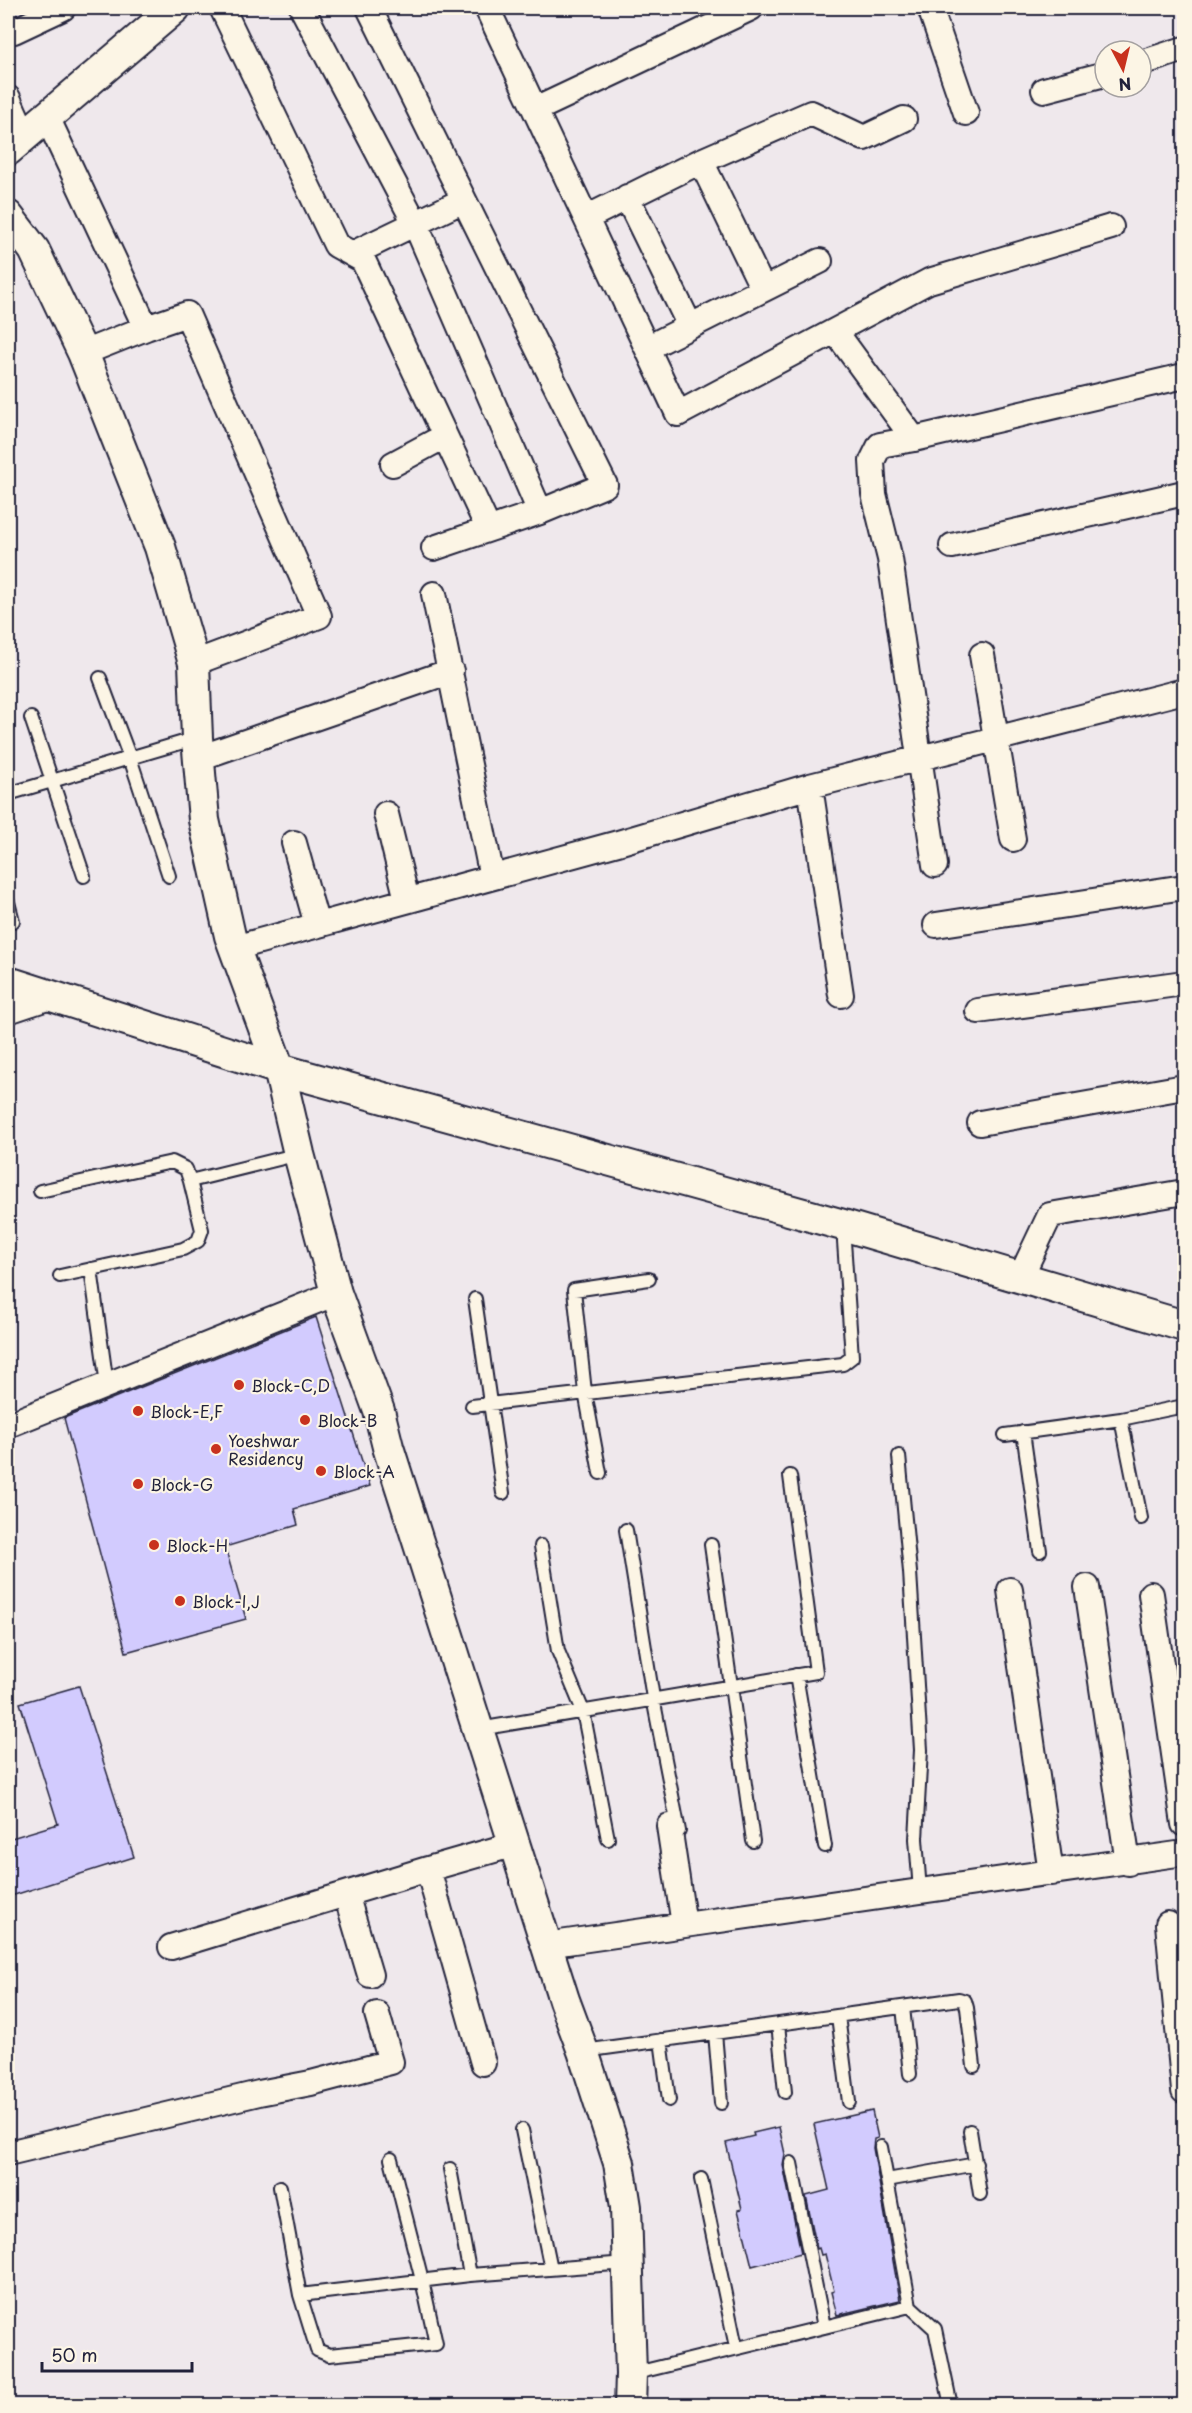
<svg xmlns="http://www.w3.org/2000/svg" width="1192" height="2413" viewBox="0 0 1192 2413" font-family="'Playpen Sans',sans-serif">
<rect width="100%" height="100%" fill="#efe8ec"/>
<filter id="ink" filterUnits="userSpaceOnUse"><feTurbulence type="fractalNoise" baseFrequency=".0167" numOctaves="2"/><feDisplacementMap in="SourceGraphic" scale="12" xChannelSelector="R" yChannelSelector="G"/><feConvolveMatrix kernelMatrix="1 2 1 2 8 2 1 2 1" color-interpolation-filters="sRGB"/></filter>
<g filter="url(#ink)">
<path fill="#d2cbfe" stroke="#22223b" stroke-width="1.5" d="M316,1317l54,169 -76,23 4,16 -73,22 21,72 -120,33 -62,-234z
M79,1686l55,171 -126,40v-58l50,-15 -38,-121z
M872,2111l6,27 -4,1 -1,9 27,152 -63,15 -6,-23 3,-1 -9,-37 -4,1 -2,-7 -2,1 -11,-53 23,-6 -15,-66z
M779,2127l6,27 -2,11 18,88 -49,13 -14,-56 4,-1 -16,-66 28,-7 -1,-3z"/>
<g fill="none" stroke-linecap="round" stroke-linejoin="round">
<defs>
<path id="service" d="M100,678l30,80 39,118
M31,718l53,158
M8,794l189,-56
M8,902l5,19
M40,1191l132,-29 14,7 4,12
M91,1269l16,116
M60,1276l123,-27 15,-8 4,-11 -12,-49 109,-27
M475,1299l28,194
M472,1406l371,-42 9,-7 -9,-130
M1121,1419l20,99
M1023,1432l17,119
M1005,1435l116,-16 63,-13
M899,1456l11,116 11,178 -5,89 4,52
M600,1473l-15,-81 -11,-102 75,-11
M626,1530l27,168 26,133
M711,1545l42,296
M541,1546l17,105 25,60 25,128
M796,1675l29,171
M479,1729l337,-57 -26,-196
M903,2007l7,67
M838,2016l11,86
M778,2024l7,68
M715,2033l6,70
M661,2040l8,60
M584,2051l375,-52 6,2 2,7 7,58
M522,2130l29,139
M970,2131l10,63
M881,2147l29,159
M791,2163l33,164
M450,2169l20,106
M701,2179l35,168
M887,2180l89,-16
M280,2187l20,108 17,55 12,5 107,-11 -14,-64 -31,-121
M300,2295l170,-20 157,-12
M632,2374l278,-68 25,23 16,77"/>
<path id="minor" d="M222,8l114,237 27,15 125,268
M302,8l113,215 125,289 65,-27 -236,-477
M487,8l191,406 251,-133 182,-54
M930,8l36,105
M14,31l49,-23
M1141,63l43,-14
M1044,90l61,-16
M8,98l17,38
M535,110l216,-102
M47,117l99,211 -63,25
M701,161l62,128
M627,197l63,129
M586,218l115,-57 110,-48 53,25 40,-19
M352,254l112,-54
M146,328l41,-14 132,302 -125,47
M835,331l79,108 -34,6 -8,16 2,33 16,65 45,306
M647,348l173,-87
M914,439l270,-63
M393,464l52,-28
M952,546l232,-53
M434,548l106,-36
M434,594l58,283
M982,655l31,184
M199,758l252,-87
M810,786l31,209
M386,814l21,86
M294,843l23,82
M936,925l248,-38
M234,948l384,-105 192,-57 374,-95
M8,1011l45,-15
M978,1011l206,-28
M980,1123l204,-36
M1021,1276l29,-61 134,-23
M8,1425l328,-132
M1087,1587l41,276
M1010,1590l41,283
M1151,1594l33,230
M669,1826l15,99
M346,1894l24,81
M1168,1924l16,167
M546,1945l638,-92
M171,1947l257,-78
M483,2063l-55,-194 87,-25
M8,2153l251,-60 52,-10 80,-21 -14,-48"/>
<path id="tertiary" d="M8,150l167,-142
M8,216l26,34 49,103 77,194 34,116 3,75 7,82 26,116 49,133 20,85 37,139 43,118 9,36 176,553 19,51 36,112 7,44 5,167 -1,32
M8,982l271,87 564,156 341,101"/>
</defs>
<use href="#service" stroke="#22223b" stroke-width="16"/>
<use href="#minor" stroke="#22223b" stroke-width="28"/>
<use href="#tertiary" stroke="#22223b" stroke-width="34"/>
<use href="#service" stroke="#fcf5e5" stroke-width="12"/>
<use href="#minor" stroke="#fcf5e5" stroke-width="24"/>
<use href="#tertiary" stroke="#fcf5e5" stroke-width="30"/>
</g>
</g>
<g fill="#c8321e" stroke="#fcf5e5" stroke-width="2">
<circle cx="239" cy="1385" r="6"/>
<circle cx="138" cy="1411" r="6"/>
<circle cx="305" cy="1420" r="6"/>
<circle cx="216" cy="1449" r="6"/>
<circle cx="321" cy="1471" r="6"/>
<circle cx="138" cy="1484" r="6"/>
<circle cx="154" cy="1545" r="6"/>
<circle cx="180" cy="1601" r="6"/>
</g>
<g text-anchor="middle" dominant-baseline="central" stroke-width="4.5" stroke-linejoin="round" paint-order="stroke">
<g font-size="16" fill="#22223b" stroke="#fcf5e5" text-anchor="start">
<text x="251" y="1385">Block-C,D</text>
<text x="150" y="1411">Block-E,F</text>
<text x="317" y="1420">Block-B</text>
<text x="228" y="1440">Yoeshwar<tspan x="228" dy="18">Residency</tspan></text>
<text x="333" y="1471">Block-A</text>
<text x="150" y="1484">Block-G</text>
<text x="166" y="1545">Block-H</text>
<text x="192" y="1601">Block-I,J</text>
</g>
</g>
<rect width="1192" height="2413" fill="none" stroke="#fcf5e5" stroke-width="30"/>
<rect x="15" y="15" width="1162" height="2383" fill="none" stroke="#22223b" stroke-width="2" filter="url(#ink)"/>
<g transform="translate(1123 69) rotate(173)"><circle r="28" fill="#fcf5e5" stroke="#a5a1a1" stroke-width="1.5"/>
<path d="M0-4.5L10 22L0 15L-10 22Z" fill="#c8321e"/>
<text y="-9" font-size="16" font-weight="bold" text-anchor="middle" fill="#22223b">N</text>
</g>
<path d="M42 2362v9h150v-9" fill="none" stroke="#22223b" stroke-width="3"/>
<text x="51" y="2362" font-size="18" fill="#22223b" stroke="#fcf5e5" stroke-width="4.5" paint-order="stroke">50 m</text>
</svg>
